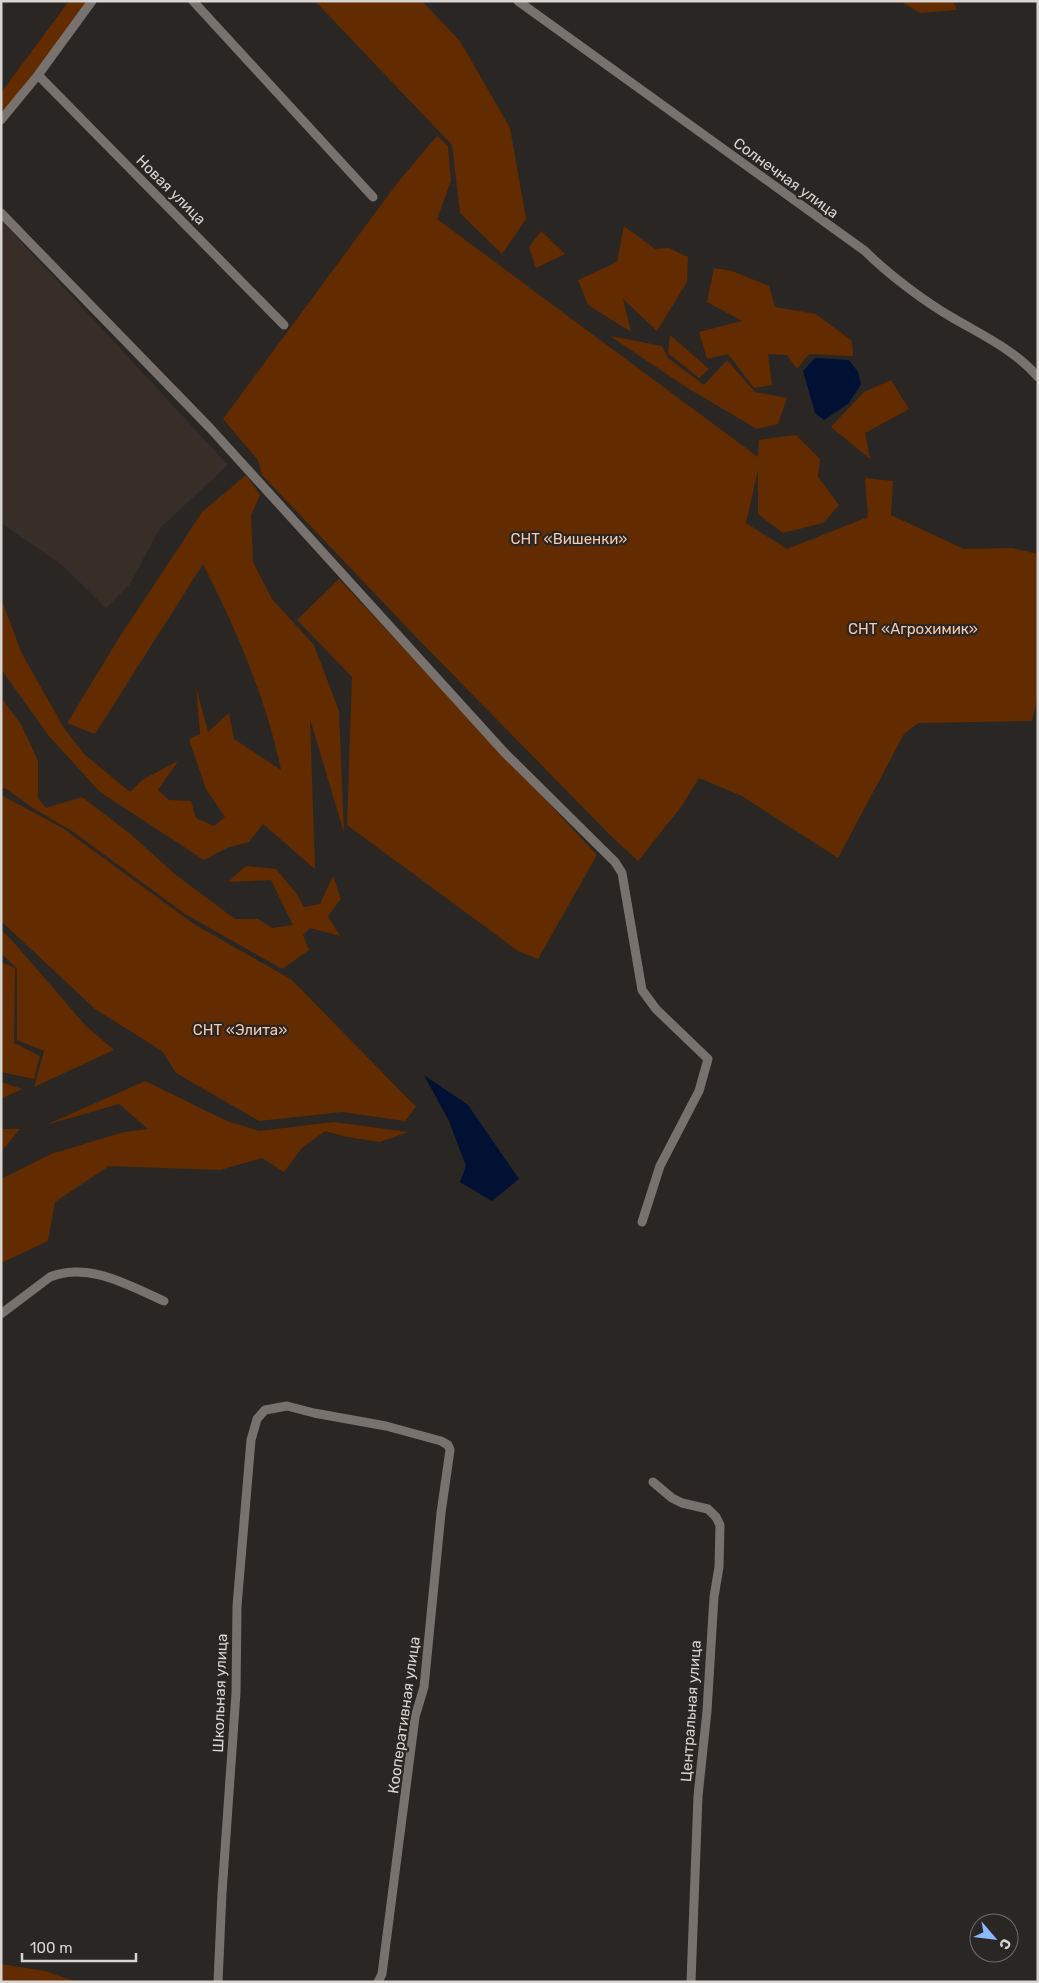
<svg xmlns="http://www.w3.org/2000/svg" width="1039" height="1983" viewBox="0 0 1039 1983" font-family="Rubik,sans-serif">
<rect width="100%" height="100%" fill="#2a2623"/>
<path fill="#382d27" d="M1,220l227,245 -68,63 -30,56 -24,24 -44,-43 -61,-42z"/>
<path fill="#632b00" d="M69,1h18l-86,116v-24z
M315,1h107l38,40 50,87 16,91 -24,35 -42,-41 -8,-68z
M900,1h53l4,9 -37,3z
M437,136l11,10 3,35 -14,38 321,238 1,-17 37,-5 24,24 -2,18 21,28 -16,18 -40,10 -25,-19v-44l-12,53 41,26 81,-32 -3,-39 28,3 -2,34 73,34 48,-1 26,6v141l-6,26 -114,2 -14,11 -66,124 -96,-62 -43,-18 -18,29 -43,54 -29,-27 -192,-196 -155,-163 -4,-15 -35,-41 175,-237z
M624,226l31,23 14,-1 19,9 -1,25 -30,49 -34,-32 8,33 -43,-27 -10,-25 39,-18z
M541,231l24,23 -29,14 -7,-21z
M714,268l18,3 37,15 6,21 41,7 36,27 1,15 -44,-2 -12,15 -10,-14 -19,-1 4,31 -18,3 -26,-34 -21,5 -8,-27 43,-11 -35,-19z
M670,335l39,34 -10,9 -31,-25z
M610,336l52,10 6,12 36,27 23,-25 28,32 32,6 -9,26 -21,5 -68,-40z
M891,380l18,29 -44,24 5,26 -39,-32 33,-35z
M246,475l14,20 -9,20 2,47 19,37 42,46 25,66 5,122 -34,-114 5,150 -52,-45 -14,18 -22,6 -23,12 -104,-68 -52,-57 -47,-66v-71l21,56 42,74 20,26 46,38 12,-12 36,-19 -20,29 11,10 22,1 5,17 18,8 11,-9 -19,-28 -17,-50 11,-5 -4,-47 12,45 21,-19 5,26 47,31c-15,-72 -45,-141 -78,-206l-108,170 -28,-11 52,-85 83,-126z
M339,579l258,276 -59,104 -20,-8 -171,-126 5,-148 -55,-57z
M1,697l21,29 16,35v37l8,10 36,-11 46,35 48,43 59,44h23l14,9 21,-3 -22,-45 -43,2 18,-16 30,3 20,24 8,14 16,-3 13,-28 8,23 -13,17 12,20 -30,-8 -7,7 6,15 -27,19 -97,-55 -113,-83 -39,-23 -28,-20 -4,1z
M1,795l60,32 133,97 98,56 124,127 -11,14 -63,-9 -83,9 -83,-48 -14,-22 -67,-42 -94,-88z
M2,931l8,7 76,88 28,24 -80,37 10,-36 -27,-11v-71l-16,-16z
M1,962l14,6 -1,75 26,13 -6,23 -33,-7z
M145,1081l82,40 32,10 75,-9 74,10 -28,10 -33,-5 -22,-6 -23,17 -18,24 -22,-14 -42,12 -111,-4 -54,36 -7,39 -47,22v-84l50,-25 73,-22 24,-3 -29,-25 -73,21z
M1,1082l21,7 -21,10z
M1,1129h19l-19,23z
M1,1964l44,7 32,11 -76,-1z"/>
<path fill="#001134" d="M815,358l34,2 9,12 3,12 -12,19 -25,17 -9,-7 -12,-42z
M424,1075l44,30 51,74 -27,22 -32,-19 6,-16 -17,-45z"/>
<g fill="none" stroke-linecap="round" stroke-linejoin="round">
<path stroke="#78726f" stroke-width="9" d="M193,1l180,196
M518,1l347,250c23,23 60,51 88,67 29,17 63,33 85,59
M38,75l246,250
M1,120l37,-45 54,-74
M1,213l209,215 294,324 111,110 7,11 20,117 14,19 52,50 -9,32 -39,75 -18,56
M1,1314l49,-37c38,-16 80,9 114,24
M653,1482l19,16 10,5 26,6 8,8 4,8 -1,42 -5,30 -7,114 -9,85 -7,186
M218,1982l4,-89 14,-200 1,-87 14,-166 6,-21 8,-9 22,-4 27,7 72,13 55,15 7,4 2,5 -9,63 -17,174 -9,30 -33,257 -4,8"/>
</g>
<g text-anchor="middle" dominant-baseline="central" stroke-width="4.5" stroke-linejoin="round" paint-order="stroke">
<g font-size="15" fill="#d7d4d2" stroke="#2a2623">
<text transform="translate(786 178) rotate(36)">Солнечная улица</text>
<text transform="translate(171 190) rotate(45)">Новая улица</text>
<text transform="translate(220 1693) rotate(-88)">Школьная улица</text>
<text transform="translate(691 1711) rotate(-86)">Центральная улица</text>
<text transform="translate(404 1715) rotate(-82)">Кооперативная улица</text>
</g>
<g font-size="15" fill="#f7c9af" stroke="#2a2623">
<text x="569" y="539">СНТ «Вишенки»</text>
<text x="913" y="629">СНТ «Агрохимик»</text>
<text x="240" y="1030">СНТ «Элита»</text>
</g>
</g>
<rect width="1039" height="1983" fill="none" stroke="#d7d4d2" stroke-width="5"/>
<g transform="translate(994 1938) rotate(118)"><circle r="24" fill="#2a2623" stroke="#6f6c69"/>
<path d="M0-4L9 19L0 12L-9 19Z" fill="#89bafc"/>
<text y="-8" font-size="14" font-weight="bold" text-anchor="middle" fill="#d7d4d2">С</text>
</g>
<path d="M22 1953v8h114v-8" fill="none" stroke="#d7d4d2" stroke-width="2.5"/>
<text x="30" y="1953" font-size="15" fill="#d7d4d2" stroke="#2a2623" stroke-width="4" paint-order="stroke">100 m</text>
</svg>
